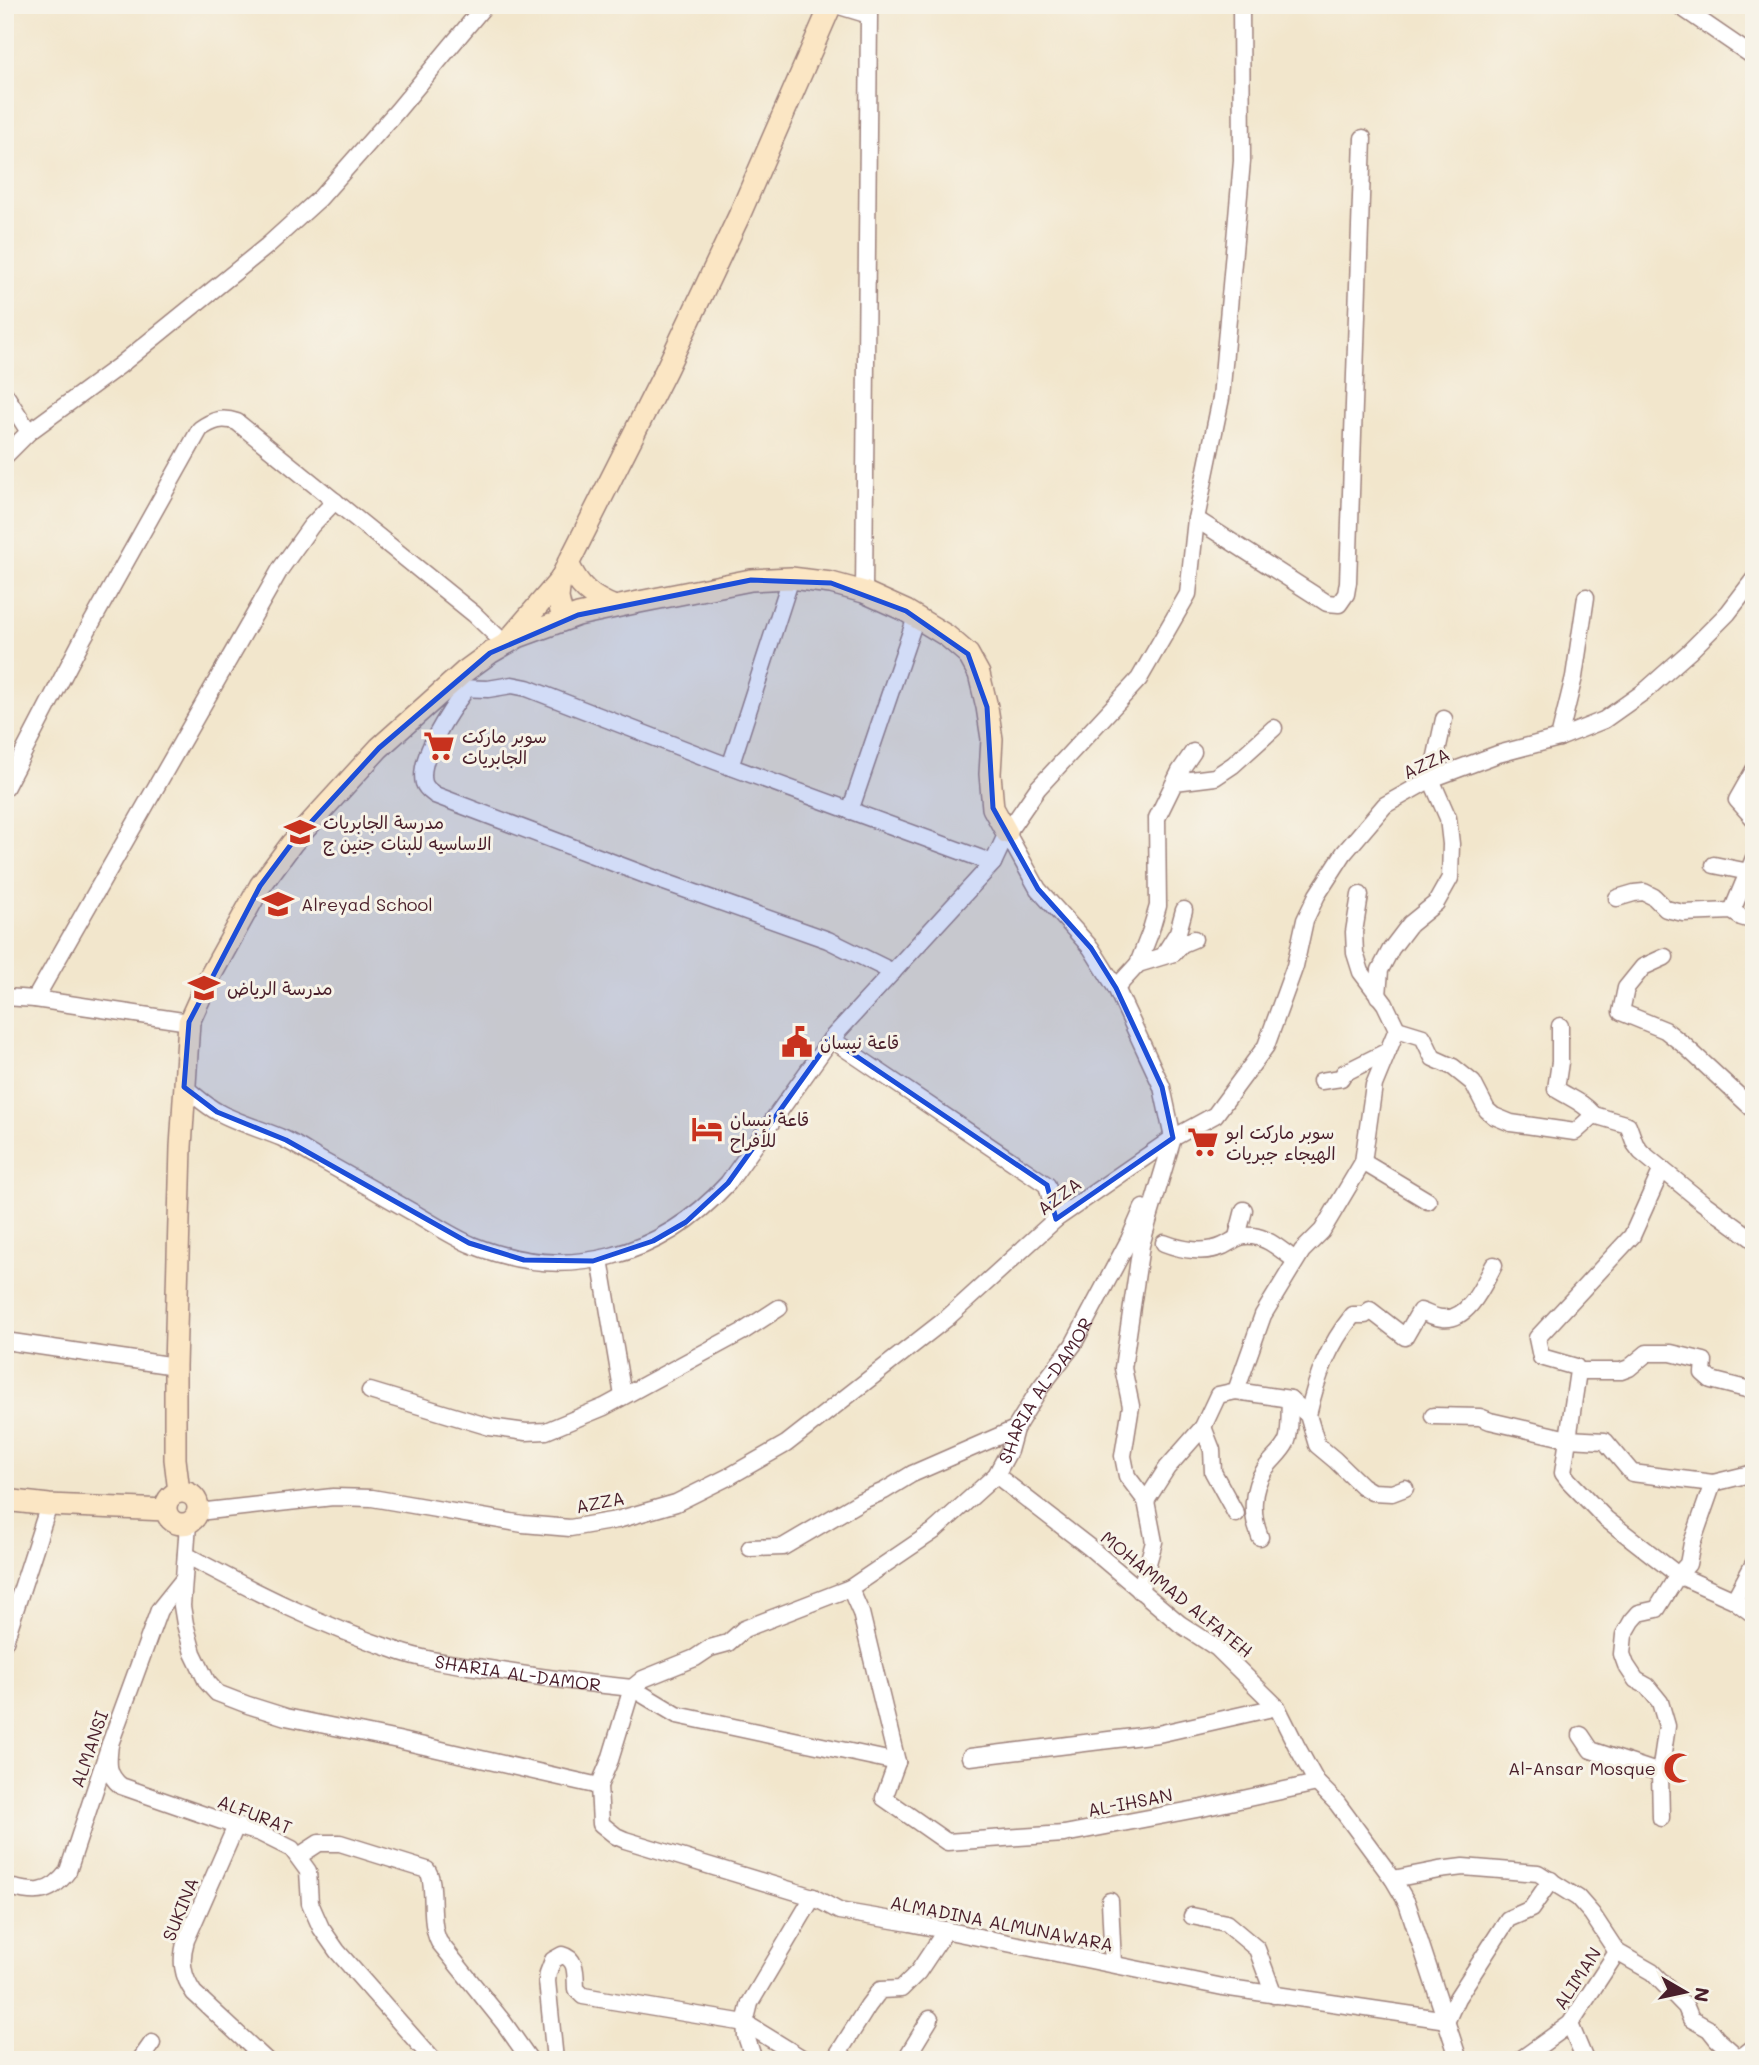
<svg xmlns="http://www.w3.org/2000/svg" width="1759" height="2065" viewBox="0 0 1759 2065" font-family="Mali,'Playpen Sans Arabic',sans-serif">
<rect width="100%" height="100%" fill="#f7f3e8"/>
<filter id="ink" filterUnits="userSpaceOnUse"><feTurbulence type="fractalNoise" baseFrequency=".0143" numOctaves="2"/><feDisplacementMap in="SourceGraphic" scale="14" xChannelSelector="R" yChannelSelector="G"/><feConvolveMatrix kernelMatrix="1 2 1 2 8 2 1 2 1" color-interpolation-filters="sRGB"/></filter>
<filter id="wash" filterUnits="userSpaceOnUse"><feTurbulence type="fractalNoise" baseFrequency=".00686" numOctaves="4" result="noise"/><feDisplacementMap in="SourceGraphic" scale="28" xChannelSelector="R" yChannelSelector="G"/><feGaussianBlur stdDeviation="1.57" result="paint"/><feColorMatrix in="noise" values="0 0 0 0 0 0 0 0 0 0 0 0 0 0 0 0 0 1.4 0 .05"/><feComposite in="paint" operator="in"/></filter>
<g filter="url(#wash)">
<rect width="100%" height="100%" fill="#f2e6cc"/>
</g>
<g filter="url(#ink)">
<g fill="none" stroke-linecap="round" stroke-linejoin="round">
<defs>
<g id="street">
<path d="M836,5l33,10 -5,577"/>
<path d="M1678,5l76,52"/>
<path d="M5,394l24,38"/>
<path d="M5,456l24,-24 90,-66 148,-120 53,-48 77,-87 88,-106"/>
<path d="M1196,519l131,84 12,1 7,-10 2,-12 15,-444"/>
<path d="M457,688l31,1 24,-4 15,3 188,73 278,102"/>
<path d="M467,688c-15,20 -50,70 -43,95 2,6 6,8 11,12l221,84 172,61 65,32"/>
<path d="M1559,738l15,-61 12,-80"/>
<path d="M730,767l61,-189"/>
<path d="M1754,770l-17,30 17,19"/>
<path d="M1175,782l40,-5 18,-12 41,-37"/>
<path d="M5,788l77,-148 118,-211c13,-9 22,-12 37,-7l237,192 31,30"/>
<path d="M850,811l66,-194"/>
<path d="M1007,833l31,56 53,59 25,40 46,99 11,51 -32,107 -18,123 8,38 -8,50 4,20 19,25 8,41 -14,49"/>
<path d="M1714,865l40,8"/>
<path d="M1617,898l17,-5 10,-1 10,5 12,12 17,4 49,-2 9,6 13,4"/>
<path d="M1732,911l22,-53"/>
<path d="M1166,951l12,-19 6,-22"/>
<path d="M1665,957l-22,10 -17,21 -5,24 44,18 19,15 70,65"/>
<path d="M1138,964l36,-11 8,-9 12,-5"/>
<path d="M1116,988l22,-24 12,-31 8,-27 -1,-88 23,-47 13,-19"/>
<path d="M1378,996l2,-26 11,-21 19,-25 26,-21 14,-25 1,-34 -3,-26 -17,-39 13,-60"/>
<path d="M5,997l30,2 154,23"/>
<path d="M35,999l246,-431 30,-42 24,-25"/>
<path d="M1560,1026v36l-4,27c14,9 27,13 38,26"/>
<path d="M1397,1029l26,8 10,21 20,9 20,16 14,27 7,6 17,7 64,9 19,-17 34,10 7,19 6,8 61,50 52,38"/>
<path d="M831,1039l216,146 9,34"/>
<path d="M1321,1081l20,-3 3,-5 44,-22"/>
<path d="M184,1087c11,8 22,19 34,25 20,11 43,17 64,26 13,6 25,14 37,21 33,18 65,37 97,55 19,11 37,23 56,31 95,38 188,13 256,-62l103,-144 162,-176 14,-30 31,-45 101,-109 49,-85 8,-75 25,-121 21,-237 -1,-156"/>
<path d="M1363,1162l65,39"/>
<path d="M1662,1169l-30,67 -95,102 4,19 35,10 2,4 -15,102 6,8 37,38 72,56 56,25 20,15"/>
<path d="M1237,1237l7,-27"/>
<path d="M1164,1243c18,7 41,11 59,3 10,-5 17,-12 30,-10 16,2 30,16 42,24"/>
<path d="M600,1259l23,137"/>
<path d="M5,1341l170,25"/>
<path d="M1578,1371h43l8,-3 18,-15h24l33,8 -1,12 8,7 43,11"/>
<path d="M370,1391l120,36 36,5 20,-1 58,-24 138,-75 37,-24"/>
<path d="M1236,1391l54,8 18,16 9,30 18,15 27,26 10,6 20,1 13,-5"/>
<path d="M1308,1415c9,-39 20,-69 45,-100h12l5,-5 35,27 15,-26c7,2 15,7 22,7 26,4 42,-34 52,-53"/>
<path d="M1433,1416l47,1 10,4 78,18 37,2 27,32 81,10 41,-10"/>
<path d="M1203,1427l9,23 1,22 23,42"/>
<path d="M996,1475l93,72 91,77 37,24 60,59 19,38 21,38 20,20 56,76 14,24 52,157"/>
<path d="M1146,1501l21,-33 36,-41 15,-32 18,-4 27,-76 39,-64 20,-20 41,-69 11,-77 23,-56 -12,-25 -24,-32 -6,-19 -1,-21 6,-37"/>
<path d="M198,1512l135,-15 39,1 151,26 47,4 47,-8 59,-17 54,-27 56,-32 160,-125 110,-100 117,-81 42,-23 51,-69 29,-80 10,-46 12,-25 27,-42 41,-48 46,-26 67,-25 61,-16 45,-18 41,-29 44,-39 39,-39 26,-34"/>
<path d="M188,1524l-6,82 3,18 8,29 14,29 10,11 31,12 38,12 112,23 201,46"/>
<path d="M1260,1537c-9,-22 -9,-48 5,-68 6,-9 16,-16 21,-26 5,-9 3,-33 4,-44"/>
<path d="M750,1548l33,-1 78,-46 23,-10 28,-17 103,-45"/>
<path id="s1" d="M186,1555c67,36 136,71 209,95 30,11 62,14 94,19 48,8 95,14 143,19l11,-9 52,-21 15,-10 18,-5 16,-14 106,-41"/>
<path d="M1734,1600l20,-37"/>
<path d="M5,1641l44,-136"/>
<path d="M632,1688l-22,72 -11,26 2,38 15,12 9,4 188,57 26,14 71,12 313,64 224,33 10,-22 51,-79 23,-10 20,-29"/>
<path d="M632,1688l45,27 220,47"/>
<path d="M1581,1735l10,15 69,23"/>
<path d="M110,1744c-2,18 -4,30 11,42l115,40 24,7 32,16 16,22 2,32 11,25 16,23 96,109"/>
<path d="M970,1757l188,-23 119,-27"/>
<path id="s2" d="M897,1762l-36,-149 -11,-25 84,-57 62,-56 13,-24 6,-22 25,-41 33,-43 56,-105 14,-32"/>
<path d="M897,1762l-13,36 63,44 117,-8 138,-26 115,-25"/>
<path d="M1661,1818l-1,-45 7,-47 -7,-24 -13,-16 -11,-6 -10,-15 -4,-11 2,-19 8,-14 7,-8 18,-4 21,-34 10,-11 4,-21 21,-60"/>
<path d="M236,1826l-50,114c-6,20 -4,36 8,53l72,67"/>
<path d="M299,1856l20,-13h21l87,27c10,12 1,51 12,72l65,81 26,37"/>
<path d="M1393,1879l46,-9 24,-3 75,6 40,25 14,16 25,38 -47,72 -50,36"/>
<path d="M5,1886c28,7 44,11 63,-15l42,-127 49,-134 24,-30"/>
<path d="M1110,1901l3,63"/>
<path d="M1192,1916l34,7 31,26 17,46"/>
<path d="M1617,1952l35,20 34,35 5,12 18,10 8,10 24,21"/>
<path d="M1570,2024l15,36"/>
<path d="M1740,2058l14,-11"/>
<path d="M140,2060l12,-17"/>
<path d="M555,2060l-8,-79 1,-8 5,-13 9,-5c16,4 13,21 14,34l7,7 162,27 60,37"/>
<path d="M754,2060l-8,-24 -1,-13 5,-20 63,-106"/>
<path d="M834,2060l34,-54 12,-16 21,-1 17,-17 28,-42"/>
<path d="M905,2060l25,-41"/>
</g>
<path id="secondary" d="M568,563c10,23 23,35 47,44
M563,620l-5,-22 2,-18 106,-210 73,-154 92,-211
M511,637l49,-57
M166 1508a16 16 0 1 1 32 0a16 16 0 1 1-32 0Z
M179,1492l-4,-33v-93l6,-219 8,-125 19,-42 52,-94 32,-43 87,-95 85,-76 26,-19 28,-16 60,-22 56,-12 117,-23 40,-2 40,5 33,9 42,19 41,25 21,18 11,20 8,33 5,32 -2,35 3,34 14,25
M5,1500l44,5 117,5"/>
</defs>
<use href="#street" stroke="#9e827c" stroke-width="19"/>
<use href="#secondary" stroke="#9e827c" stroke-width="24"/>
<use href="#street" stroke="#fff" stroke-width="16"/>
<use href="#secondary" stroke="#fbe6c4" stroke-width="21"/>
</g>
</g>
<path fill="#1d4ed8" fill-opacity="0.2" stroke="#1d4ed8" stroke-width="5" stroke-linejoin="round" d="M751,580l80,3 75,28 62,43 19,53 6,101 45,81 53,59 25,40 46,99 11,51 -117,81 -9,-34 -216,-146 -103,144 -42,39 -33,19 -60,20 -69,-1 -55,-17 -183,-103 -69,-28 -33,-25 5,-65 71,-136 32,-43 87,-95 111,-95 88,-38z"/>
<defs>
<symbol id="supermarket-bare" viewBox="-9 -9 18 18"><path d="M-6-5.5h2.5l.6 2H6L4.5 2H-2.5L-4.4-4H-6ZM-1.5 3.2a1.3 1.3 0 1 0 .1 0ZM3 3.2a1.3 1.3 0 1 0 .1 0Z" fill="#c8321e" stroke="#f7f3e8" stroke-width="2.5" paint-order="stroke"/></symbol>
<symbol id="school-bare" viewBox="-9 -9 18 18"><path d="M0-5L7-2L0 1L-7-2ZM-4 1L0 2.5L4 1V4Q0 6-4 4Z" fill="#c8321e" stroke="#f7f3e8" stroke-width="2.5" paint-order="stroke"/></symbol>
<symbol id="civic-bare" viewBox="-9 -9 18 18"><path d="M-.6-6.5H3V-4.5H.6V-3L4-1V1h2V6H-6V1h2V-1L-.6-3ZM-1.2 2.5V6h2.4V2.5Z" fill="#c8321e" stroke="#f7f3e8" stroke-width="2.5" paint-order="stroke"/></symbol>
<symbol id="hotel-bare" viewBox="-9 -9 18 18"><path d="M-6-4.5h1.5V1H6V5H4.5V3h-9V5H-6ZM-4 0a1.8 1.8 0 1 1 3.6 0ZM.5 0V-2.5h3Q6-2.5 6 0Z" fill="#c8321e" stroke="#f7f3e8" stroke-width="2.5" paint-order="stroke"/></symbol>
<symbol id="mosque-bare" viewBox="-9 -9 18 18"><path d="M3.5-4.9A6 6 0 1 0 3.5 4.9A5 5 0 1 1 3.5-4.9Z" fill="#c8321e" stroke="#f7f3e8" stroke-width="2.5" paint-order="stroke"/></symbol>
</defs>
<g fill-rule="evenodd">
<use href="#supermarket-bare" x="417" y="724" width="44" height="44"/>
<use href="#school-bare" x="278" y="810" width="44" height="44"/>
<use href="#school-bare" x="256" y="882" width="44" height="44"/>
<use href="#school-bare" x="182" y="966" width="44" height="44"/>
<use href="#civic-bare" x="775" y="1020" width="44" height="44"/>
<use href="#hotel-bare" x="685" y="1107" width="44" height="44"/>
<use href="#supermarket-bare" x="1181" y="1120" width="44" height="44"/>
<use href="#mosque-bare" x="1657" y="1746" width="44" height="44"/>
</g>
<g text-anchor="middle" dominant-baseline="central" stroke-width="6" stroke-linejoin="round" paint-order="stroke">
<g font-size="18" fill="#4a1f2b" stroke="#f7f3e8" text-anchor="start">
<text x="462" y="736">سوبر ماركت<tspan x="462" dy="21">الجابريات</tspan></text>
<text x="323" y="822">مدرسة الجابريات<tspan x="323" dy="21">الاساسيه للبنات جنين ج</tspan></text>
<text x="301" y="904">Alreyad School</text>
<text x="227" y="988">مدرسة الرياض</text>
<text x="820" y="1042">قاعة نيسان</text>
<text x="730" y="1119">قاعة نيسان<tspan x="730" dy="21">للأفراح</tspan></text>
<text x="1226" y="1132">سوبر ماركت ابو<tspan x="1226" dy="21">الهيجاء جبريات</tspan></text>
<text x="1656" y="1768" text-anchor="end">Al-Ansar Mosque</text>
</g>
<g font-size="18" fill="#4a1f2b" stroke="#f7f3e8">
<text transform="translate(1426 763) rotate(-25)">AZZA</text>
<text transform="translate(1059 1196) rotate(-37)">AZZA</text>
<text stroke="none"><textPath href="#s2" startOffset="464">SHARIA AL-DAMOR</textPath></text>
<text transform="translate(600 1502) rotate(-11)">AZZA</text>
<text transform="translate(1177 1594) rotate(39)">MOHAMMAD ALFATEH</text>
<text stroke="none"><textPath href="#s1" startOffset="355">SHARIA AL-DAMOR</textPath></text>
<text transform="translate(89 1749) rotate(-71)">ALMANSI</text>
<text transform="translate(1130 1802) rotate(-11)">AL-IHSAN</text>
<text transform="translate(255 1814) rotate(21)">ALFURAT</text>
<text transform="translate(180 1909) rotate(-68)">SUKINA</text>
<text transform="translate(1002 1923) rotate(11)">ALMADINA ALMUNAWARA</text>
<text transform="translate(1577 1978) rotate(-57)">ALIMAN</text>
</g>
</g>
<rect width="1759" height="2065" fill="none" stroke="#f7f3e8" stroke-width="28"/>
<g transform="translate(1685 1992) rotate(99)" stroke="#f7f3e8" stroke-width="5" paint-order="stroke">
<path d="M0-5L12 26L0 18L-12 26Z" fill="#4a1f2b"/>
<text y="-10" font-size="19" font-weight="bold" text-anchor="middle" fill="#4a1f2b">N</text>
</g>
</svg>
